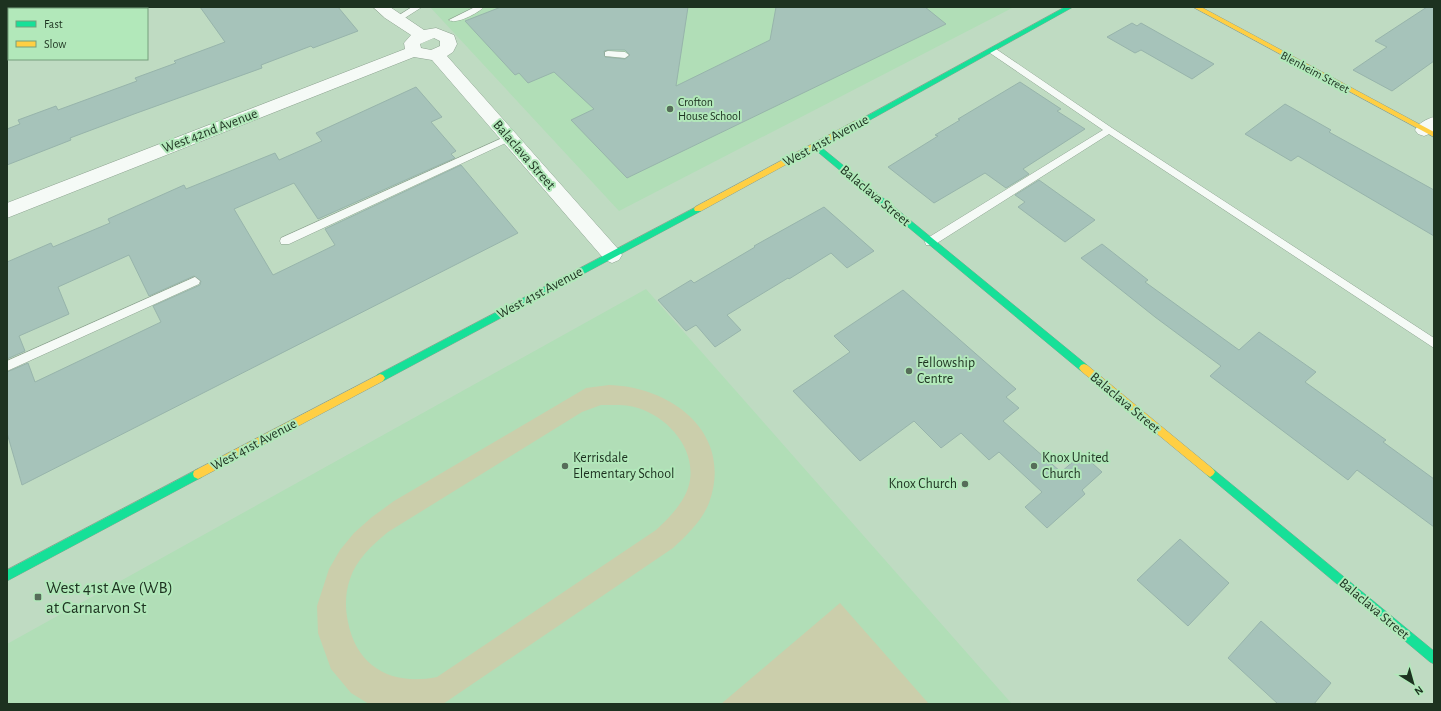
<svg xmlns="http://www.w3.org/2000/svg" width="1441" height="711" viewBox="0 0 1441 711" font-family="'Alegreya Sans',sans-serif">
<rect width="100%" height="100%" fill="#bfdbc2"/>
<path fill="#b1deb7" d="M430,7h584l-395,204z
M646,289l366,415h-1005v-60z"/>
<path fill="#cbceab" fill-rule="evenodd" d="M609,385c64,2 125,49 100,118 -7,18 -23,33 -36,45l-230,156h-74l-18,-11 -20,-24 -13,-36 -1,-27 12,-37 11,-19 14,-17 18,-16 22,-16 192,-113zM601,405c12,0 26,-1 37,3 29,9 57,39 52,72 -3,20 -20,37 -34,50l-219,147c-44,9 -80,-9 -89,-55 -3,-14 -3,-29 2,-43 6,-19 22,-34 38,-47l194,-120z
M840,603l89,101h-208z"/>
<path fill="#a6c3ba" stroke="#97b4ab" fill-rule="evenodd" d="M200,7h138l20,24 -45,17 -2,-2 -50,19 1,3 -128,46 -64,24 1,2 -64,25v-36l13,-5 -2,-4 38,-14 2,4 79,-29 -2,-3 41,-15 -2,-2 51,-19z
M501,7h187l-12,79 94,-46 6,-33h149l21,17 -319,154 -56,-58 23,-11 -40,-37 -26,11 -9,-10 -4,2 -50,-54zM608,50h17l5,5 -5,4 -20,-2 -1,-6z
M1427,7h7v54l-42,30 -39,-21 34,-23 -12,-6z
M1132,23l5,3 4,-3 73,41 -22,15 -51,-29 -6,3 -28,-16z
M1020,82l41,27 -4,2 28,18 -62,40 6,5 -23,14 -21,-15 -51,30 -46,-36 50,-31 -3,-1 25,-15 -2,-1z
M416,87l26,30 -11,5 25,29 -5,3 4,4 -137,61 -24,-36 -60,26 39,66 62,-30 -10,-16 136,-64 57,68 -496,252 -15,-52v-61l21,-9 7,19 126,-60 -8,-16 47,-21 1,-4 -7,-5 -45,20 -20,-41 -71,32 11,27 -50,22 6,15 -18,8v-97l44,-19 2,4 57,-24 -2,-4 76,-34 2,4 89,-36 4,7 43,-19 -6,-8z
M1285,104l46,26 -2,2 105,58v46l-136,-80 -7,5 -46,-27z
M1039,180l56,40 -30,22 -47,-35 7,-5 -10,-7z
M824,207l50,44 -27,17 -16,-15 -42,26 -1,-1 -61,37 14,15 -26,17 -19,-22 -10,6 -28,-31 33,-20 3,3 61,-36 -1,-1z
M1102,244l46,36 -3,2 94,68 20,-18 57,40 -11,10 81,58 -3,2 51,37v48l-77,-57 -9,10 -138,-104 11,-10 -66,-49 -74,-59z
M903,290l113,99 -10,8 13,11 -16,13 58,51 21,-18 20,18 -20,18 3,4 -38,34 -22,-21 17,-15 -43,-40 -10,8 -28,-27 -20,15 -27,-27 -54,40 -67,-70 57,-39 -16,-16z
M1180,539l49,44 -41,43 -51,-46z
M1261,621l70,62 -17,21h-36l-50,-46z"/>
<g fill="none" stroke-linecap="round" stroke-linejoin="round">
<defs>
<path id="lane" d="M412,7h10l-22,14 -7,-2z
M475,7h9c-6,6 -28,18 -35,13z
M990,49h6l116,79 322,210v10l-325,-214 -175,111h-8l-1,-3 1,-3 177,-109 -113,-77z
M608,51l17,1 4,3 -4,3 -20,-2v-4z
M509,135l4,3 -1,2 -223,104h-8l-1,-3 1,-3z
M195,277l5,4 -1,3 -192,87v-10z"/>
<path id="street" d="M373,7h17l34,23 12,-2 18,7 3,9 -4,8 -6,4 172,194 3,5 -3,5 -7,3 -7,-3 -173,-200 -18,-3 -407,161v-15l398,-154 -1,-6 7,-8 -26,-17zM434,38l6,3v5l-9,4 -10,-2 -1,-4z
M1434,117v15l-10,4 -6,-2 -3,-4c4,-7 11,-11 19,-13z"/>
<path id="fast" d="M1065,7h8l-212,118h-3l-4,-2z
M816,143l271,222 2,3 -2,3h-6l-268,-223v-4z
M698,206l3,1 1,2 -1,2 -318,170 -3,1 -3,-1 -2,-3 2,-3z
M1210,467l3,2 221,182v13l-4,-2 -223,-187 -2,-3 2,-3z
M198,469l4,2 1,3 -1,3 -195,104v-11z"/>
<path id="slow" d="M1193,7h8l233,125v5z
M855,121h3l4,2 -161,88h-6l-1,-2 1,-2z
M1084,364l3,1 126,104 2,3 -2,3 -3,2 -3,-2 -126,-104 -2,-3 2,-3z
M380,374l3,1 2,3 -2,3 -181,96 -4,2 -4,-2 -1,-3 1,-3z"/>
</defs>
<use href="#lane" stroke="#8da390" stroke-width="1"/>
<use href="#street" stroke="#8da390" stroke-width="1"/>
<use href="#fast" stroke="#8da390" stroke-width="1"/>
<use href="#slow" stroke="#8da390" stroke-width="1"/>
<use href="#lane" fill="#f5faf6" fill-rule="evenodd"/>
<use href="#street" fill="#f5faf6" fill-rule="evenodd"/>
<use href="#fast" fill="#16e098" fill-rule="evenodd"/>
<use href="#slow" fill="#ffcf43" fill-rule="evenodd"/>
</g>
<g fill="#566d59" stroke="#b2e8ba" stroke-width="1.5">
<circle cx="670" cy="109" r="4"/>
<circle cx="909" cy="371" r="4"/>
<circle cx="565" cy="466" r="4"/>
<circle cx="1034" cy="466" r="4"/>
<circle cx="965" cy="484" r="4"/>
<rect x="34" y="593" width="8" height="8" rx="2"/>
</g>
<g text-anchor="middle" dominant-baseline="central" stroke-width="4" stroke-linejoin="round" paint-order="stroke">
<g font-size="12" fill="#1d3220" stroke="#b2e8ba">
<text transform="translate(1315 72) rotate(28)">Blenheim Street</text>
</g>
<g font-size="12" fill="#1d3220" stroke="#b2e8ba" text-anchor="start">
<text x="678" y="102">Crofton<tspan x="678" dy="14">House School</tspan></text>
</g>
<g font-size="14" fill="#1d3220" stroke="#b2e8ba">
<text transform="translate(210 131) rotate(-21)">West 42nd Avenue</text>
<text transform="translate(826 141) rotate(-28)">West 41st Avenue</text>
<text transform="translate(524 155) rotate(49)">Balaclava Street</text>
<text transform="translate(875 196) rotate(40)">Balaclava Street</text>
<text transform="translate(540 293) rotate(-28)">West 41st Avenue</text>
<text transform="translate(1125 403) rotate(40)">Balaclava Street</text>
<text transform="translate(254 445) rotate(-28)">West 41st Avenue</text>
<text transform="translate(1374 609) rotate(40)">Balaclava Street</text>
</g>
<g font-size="14" fill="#1d3220" stroke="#b2e8ba" text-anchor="start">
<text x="917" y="363">Fellowship<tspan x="917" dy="16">Centre</tspan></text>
<text x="573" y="458">Kerrisdale<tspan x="573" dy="16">Elementary School</tspan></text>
<text x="1042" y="458">Knox United<tspan x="1042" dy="16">Church</tspan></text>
<text x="957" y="484" text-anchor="end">Knox Church</text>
</g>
<g font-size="17" fill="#1d3220" stroke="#b2e8ba" text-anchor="start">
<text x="46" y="587">West 41st Ave (WB)<tspan x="46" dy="20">at Carnarvon St</tspan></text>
</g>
</g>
<rect width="1441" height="711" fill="none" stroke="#1d3220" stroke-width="16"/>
<rect x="8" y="8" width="140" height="52" fill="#b2e8ba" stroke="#769f7c"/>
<rect x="16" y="21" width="20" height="6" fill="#16e098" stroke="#769f7c"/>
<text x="44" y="28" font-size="12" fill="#1d3220">Fast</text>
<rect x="16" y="41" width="20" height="6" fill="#ffcf43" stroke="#769f7c"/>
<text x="44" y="48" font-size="12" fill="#1d3220">Slow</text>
<g transform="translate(1413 683) rotate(143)" stroke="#b2e8ba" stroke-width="3" paint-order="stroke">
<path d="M0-3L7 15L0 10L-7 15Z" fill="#1d3220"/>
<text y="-6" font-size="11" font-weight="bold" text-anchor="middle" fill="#1d3220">N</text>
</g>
</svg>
